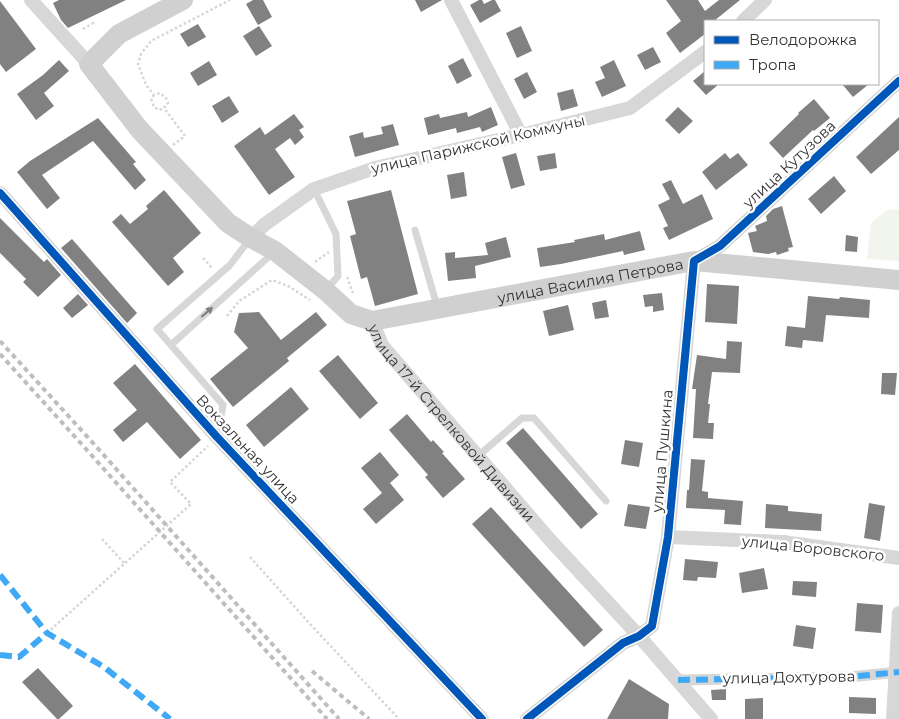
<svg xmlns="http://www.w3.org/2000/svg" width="899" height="719" viewBox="0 0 899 719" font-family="Montserrat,sans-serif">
<rect width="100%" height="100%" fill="#fff"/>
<path fill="#f1f5ed" d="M899,209v52l-32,-2 4,-36 16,-13z"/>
<path fill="#818181" d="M59,0h67l-58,28 -7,-8 -8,-17z
M253,0h10l9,17 -14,8 -12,-21z
M415,0h27l-21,12z
M479,0h3l2,4 8,-4h3l6,11 -21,12 -10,-18z
M666,0h32l7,11 14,-11h21l-26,21h-9v13l-25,19 -14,-20 15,-12z
M0,1l36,48 -30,23 -6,-8z
M198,24l8,13 -18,10 -8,-13z
M259,26l13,20 -16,10 -13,-20z
M521,26l11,25 -15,7 -11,-25z
M653,47l8,15 -16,8 -8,-15z
M463,58l9,18 -15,8 -9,-18z
M59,60l10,11 -25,22 10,13 -18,14 -19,-26 26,-19z
M614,60l12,26 -24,11 -7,-15 10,-4 -5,-11z
M209,61l8,14 -19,11 -8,-13z
M705,71v13h14l-13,11 -13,-14z
M527,72l10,20 -13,7 -10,-20z
M842,84h27l-16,13z
M573,89l5,17 -17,5 -4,-18z
M229,96l10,16 -17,11 -10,-17z
M814,99l16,19 -16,13 -1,-1 -30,28 -14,-15 30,-29 -1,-1z
M491,107l7,18 -16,7 -2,-5 -23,6 -1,-5 -28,7 -4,-17 15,-4 1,4 27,-6 1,5z
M678,107l15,14 -14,13 -14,-14z
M294,114l10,13 -5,3 5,7 -9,8 -5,-7 -15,11 20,28 -26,18 -35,-49 26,-19 5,8z
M899,117v33l-28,24 -15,-17z
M98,118l38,44 -3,2 13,16 -11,10 -42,-49 -51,34 18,23 -13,11 -30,-37 13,-11z
M393,124l6,21 -44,12 -6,-21 14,-4 1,6 19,-4 -2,-7z
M516,153l9,32 -14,4 -9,-32z
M555,153l2,15 -17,3 -3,-15z
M725,153l5,6 8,-6 10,12 -32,25 -14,-18z
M464,172l3,24 -16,3 -4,-24z
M834,176l12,15 -25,23 -13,-15z
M671,180l12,24 19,-10 11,25 -44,21 -6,-12 5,-2 -10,-21 12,-6 -8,-15z
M164,190l37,43 -28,25 11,14 -16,14 -56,-64 9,-8 9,10 18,-15 -2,-3z
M391,190l27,104 -43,12 -8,-29 -6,2 -11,-43 6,-2 -9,-33z
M782,206l11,41 -5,1 1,3 -12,4 -1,-3 -8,2 -15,-2 -5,-19 9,-2 -2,-5 12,-5 -1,-5 7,-7z
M0,218l44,44 3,-3 14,16 -23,22 -15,-15 3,-3 -26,-26z
M640,231l5,19 -21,5 -1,-4 -62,13 -21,3 -3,-19 38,-6 -1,-2 30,-6 1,6z
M846,235l12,2 -1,15 -12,-1z
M506,237l5,20 -36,9 1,12 -28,3 -3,-28 10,-1v6l33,-3 -3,-12z
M72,239l65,74 -10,10 -66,-75z
M707,284l32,2 -2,38 -32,-2z
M662,293l2,17 -11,2v-6l-8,1 -2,-12z
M78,294l10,11 -16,13 -9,-10z
M808,296l31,3 1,-2 30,3 -1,18 -43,-3 -3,27 -20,-2 -1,8 -17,-2 2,-20 18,2z
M606,300l3,17 -14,2 -3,-16z
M568,305l6,25 -25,6 -6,-25z
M259,312l22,28 35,-28 11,13 -40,33 2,3 -56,46 -23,-28 38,-31 -14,-16 5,-19z
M727,341l15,1 -2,31 -28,-1 -4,32h2l-2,19h6l-1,16 -20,-1 3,-49h-4l5,-34 29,4z
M338,355l40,48 -18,16 -41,-48z
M135,364l66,76 -21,19 -33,-37 -24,20 -10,-12 24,-20 -24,-27z
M882,373h15l-2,22 -14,-1z
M291,387l18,22 -45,38 -18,-22z
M407,414l24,28 2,-2 11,12 -2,1 23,26 -22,19 -18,-21 3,-2 -39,-45z
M523,428l75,86 -17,15 -75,-86z
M625,440l18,3 -4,24 -18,-3z
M380,452l19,23 -9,8 14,17 -28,24 -13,-15 19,-16 -21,-25z
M691,459l14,1 -3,31 6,1v6l35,3 -2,24 -17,-1 1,-14 -39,-2 1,-18h2z
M869,503l16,3 -5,35 -16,-3z
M628,504l22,3 -4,22 -22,-3z
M766,504l22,2v5l34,3 -1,17 -56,-3z
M491,507l112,123 -19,17 -112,-123z
M685,559l33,3 -2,16 -18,-1 -1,4 -14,-1z
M764,568l4,21 -26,4 -3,-20z
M793,581l24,1 -1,15 -24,-2z
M857,603l26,2 -2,28 -26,-2z
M796,625l20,3 -3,21 -20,-3z
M38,668l35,38 -14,13h-2l-35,-37z
M629,679l40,25 -1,15h-61z
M726,689v11h-14l-1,-10z
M849,697l27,1v16l-27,-1z
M763,698v21h-18v-20z"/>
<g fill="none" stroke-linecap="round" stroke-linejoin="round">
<path stroke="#d6d6d6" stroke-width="2.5" stroke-dasharray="2.5 2.5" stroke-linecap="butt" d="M83,29l12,-7
M154,95l-3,4 3,8 5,3 5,-2
M173,145l12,-9 -21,-28 4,-5 -2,-5 -6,-5 -6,2 -8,-10 -8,-21 3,-10 10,-13 79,-41
M203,258l9,10
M315,262l14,-10
M347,277l6,16
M227,316l12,-15 33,-21 16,6 22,14
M102,539l23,25
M250,557l60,67 89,95
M47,633l144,-129 -21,-22 38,-36"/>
<path stroke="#d7d7d7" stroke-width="7" d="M314,189l22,45 2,42 -12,14
M415,230l22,76
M171,345l102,-92
M217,437l6,-32 -66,-76 73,-64 19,-25
M478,456l44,-38h12l72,83"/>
<path stroke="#d7d7d7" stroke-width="11" d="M678,680l171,-3 50,-5"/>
<g stroke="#d7d7d7" stroke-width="14">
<path d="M31,0l58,64"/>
<path d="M451,0l70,135"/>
<path d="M743,21l22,-21"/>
<path d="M0,193l217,244 265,282"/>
<path d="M251,238l13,-13 50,-36 61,-21 146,-33 109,-27 75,-56"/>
<path id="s1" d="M372,321l10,24 11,13 158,183 88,95 72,83"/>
<path d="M668,537l115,5 116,16"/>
<path d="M527,719l96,-76 16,-7 13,-10 16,-89 26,-276 26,-15 179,-165"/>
<path d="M893,719l6,-106"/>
</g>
<path stroke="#d0d0d0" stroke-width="20" id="s2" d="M183,0l-64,34 -30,30 50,65 89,94 23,15 24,13 51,40 25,23 21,7 322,-60 205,19"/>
<path stroke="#bebebe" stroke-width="4" stroke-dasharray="5 4" stroke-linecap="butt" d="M0,341l93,102 246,276
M0,354l86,95 241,270
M312,671l57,48"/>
<path stroke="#3fa9f5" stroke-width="6" stroke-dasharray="12 6" stroke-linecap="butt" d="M0,575l47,58 57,34 66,52
M0,655l19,2 28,-24
M678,680l171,-3 50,-5"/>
<defs>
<path id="cycleway" d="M0,193l217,244 265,282
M527,719l96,-76 16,-7 13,-10 16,-89 26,-276 26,-15 179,-165"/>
</defs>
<use href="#cycleway" stroke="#fff" stroke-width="11"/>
<use href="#cycleway" stroke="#0057b8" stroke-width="8"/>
</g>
<defs><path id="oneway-solid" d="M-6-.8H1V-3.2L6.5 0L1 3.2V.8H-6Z" transform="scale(1.25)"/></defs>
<use fill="#7d7d7d" href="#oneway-solid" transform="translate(207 312) rotate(-41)"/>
<g text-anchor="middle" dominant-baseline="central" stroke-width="5" stroke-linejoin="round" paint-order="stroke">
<g font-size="15" fill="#333" stroke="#fff">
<text transform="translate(478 144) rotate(-13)">улица Парижской Коммуны</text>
<text transform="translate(789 164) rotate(-43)">улица Кутузова</text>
<text stroke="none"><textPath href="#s2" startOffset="724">улица Василия Петрова</textPath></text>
<text stroke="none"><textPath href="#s1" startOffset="130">улица 17-й Стрелковой Дивизии</textPath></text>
<text transform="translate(248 449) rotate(47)">Вокзальная улица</text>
<text transform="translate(662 451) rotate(-85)">улица Пушкина</text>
<text transform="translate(813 548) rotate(6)">улица Воровского</text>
<text transform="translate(789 677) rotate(-1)">улица Дохтурова</text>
</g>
</g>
<rect x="704" y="20" width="175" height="65" fill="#ffffff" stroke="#adadad"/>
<rect x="714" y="36" width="25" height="8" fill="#0057b8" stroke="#adadad"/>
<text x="749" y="45" font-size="15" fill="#333333">Велодорожка</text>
<rect x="714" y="61" width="25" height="8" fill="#3fa9f5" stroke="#adadad"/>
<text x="749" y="70" font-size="15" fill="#333333">Тропа</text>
</svg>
